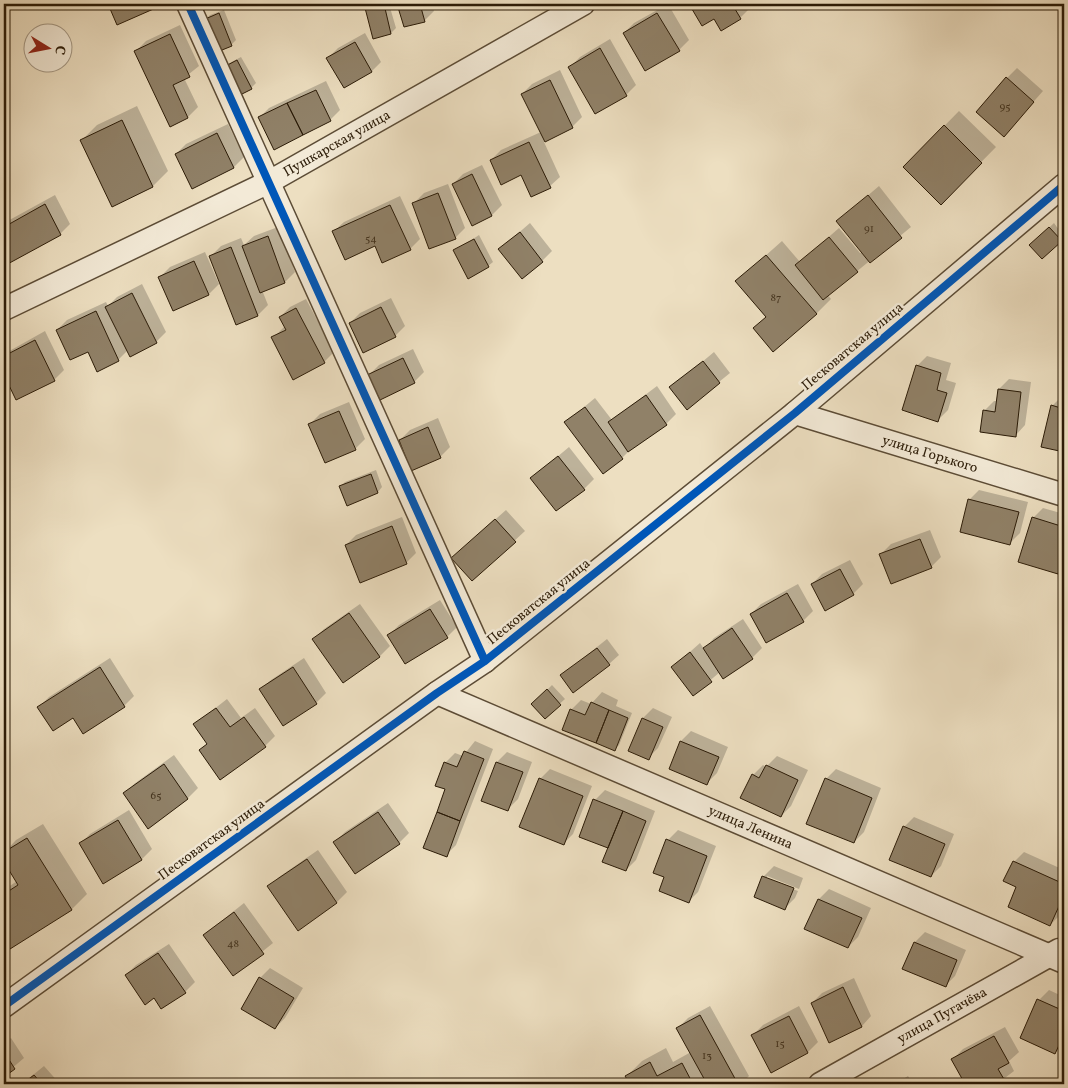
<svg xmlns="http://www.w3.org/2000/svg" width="1068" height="1088" viewBox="0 0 1068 1088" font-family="Vollkorn,serif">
<rect width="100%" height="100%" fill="#eddfc1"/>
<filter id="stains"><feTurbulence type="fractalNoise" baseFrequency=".004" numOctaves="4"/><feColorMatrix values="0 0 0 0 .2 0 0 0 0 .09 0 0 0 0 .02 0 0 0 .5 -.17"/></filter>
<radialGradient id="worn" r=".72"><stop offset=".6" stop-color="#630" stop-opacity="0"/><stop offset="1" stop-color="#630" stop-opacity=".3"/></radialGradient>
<path fill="#0003" d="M110,4h50l-42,19z
M366,4h23l7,24 -5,5 -17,4z
M399,4h33l2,7 -10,10 -19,5z
M668,4l21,36 -10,10 -55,-17 10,-10z
M690,4h58l2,4 -10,10 -19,11 -7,-12 -11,7z
M224,10l12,30 -5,5 -26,-25 5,-5z
M180,25l19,41 -15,12 14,29 -10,10 -52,-66 10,-10z
M365,33l16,29 -10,10 -43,-14 10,-10z
M610,39l26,46 -10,10 -30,18 -26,-46 10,-10z
M241,57l15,26 -5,5 -25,-23z
M1017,68l26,23 -30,34 -6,-47z
M560,70l22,47 -10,10 -28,15 16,35 -10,9 -59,-26 10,-10 40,-18 -19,-38 10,-10z
M326,81l14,29 -10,10 -71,-2 10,-10z
M137,106l31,65 -15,15 -40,19 -31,-65 15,-15z
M959,111l37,36 -55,56 -37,-36z
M228,124l16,33 -10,10 -41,20 -17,-33 10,-10z
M482,165l20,40 -10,10 -39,-31 10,-10z
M448,184l17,44 -10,10 -41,-35 10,-10z
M879,186l32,41 -83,68 3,4 -15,15 -62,14 13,-12 -30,-35 45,-40 18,21 39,-34 21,25 2,-1 -24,-31z
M55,195l15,29 -10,10 -56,30v-41z
M400,196l20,43 -10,10 -35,-4 -41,-14 10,-9z
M530,223l22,28 -10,10 -42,-12z
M1054,223l10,14 -22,21 -7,-17z
M278,227l17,45 -10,10 -23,8 6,15 -10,10 -21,8 -26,-67 10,-10 20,-8 3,7 10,-9z
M479,235l14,27 -5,4 -33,-15z
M205,252l14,32 -10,10 -35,15 -14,-32 10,-10z
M142,284l24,48 -10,10 -28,8 -10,10 -61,-30 10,-10 39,-18 2,4 9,-9z
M391,298l14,28 -10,10 -45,-13 10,-10z
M306,299l28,53 -10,10 -51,-24 12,-12 -5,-9 10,-10z
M45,331l19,39 -10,10 -38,18 -12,-25v-19z
M413,349l11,23 -10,10 -45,-7 10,-10z
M714,352l16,21 -43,35 -16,-20z
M927,356l24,7 -5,17 10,3 -8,27 -10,10 -21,-54z
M1009,379l22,3 -6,43 -10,11 -31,-25 10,-10h4l1,-12z
M657,386l19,28 -10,10 -34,24 -10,10 -56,-36 29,-24 17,22z
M4,396l3,6 -3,4z
M1062,396l2,1v54l-22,-5 10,-40z
M349,402l16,37 -10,10 -45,-25 10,-10z
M438,418l12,29 -10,10 -40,-17 10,-10z
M569,447l25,32 -10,10 -52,-11z
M376,470l6,17 -4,5 -31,12 -7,-17 5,-5z
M979,490l49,12 -8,31 -10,10 -41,-43z
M1043,508l21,6v52l-6,7 -25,-55z
M506,510l19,21 -53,49 -9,-32z
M402,517l14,36 -10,10 -60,-18 10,-10z
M930,530l11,27 -10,10 -50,-13 10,-10z
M850,560l13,24 -10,10 -41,-10 10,-10z
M798,584l15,27 -10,10 -52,-7 10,-10z
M440,600l17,27 -10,10 -58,-2 10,-10z
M360,604l30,42 -10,10 -37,26 -29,-43 10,-10z
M743,619l19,29 -10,10 -32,14 -26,22 -21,-27 27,-24 4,6 10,-11z
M607,639l12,16 -10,9 -47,11z
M110,658l24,38 -10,10 -85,1 10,-10z
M304,658l22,35 -10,10 -55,-14 10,-9z
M552,685l13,14 -20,18 -12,-13z
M602,692l16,8 -2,6 16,7 -13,32 -4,4 -44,-39 10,-10 10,4z
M227,699l14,19 14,-10 20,28 -10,10 -64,4 7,-7 -13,-19z
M653,708l19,9 -14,31 -10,10 -18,-8 13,-32z
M691,731l37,16 -11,26 -10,10 -37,-15 11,-27z
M475,741l18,8 -37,96 -10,10 -1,-92 10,-10 8,3z
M507,752l25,10 -14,37 -10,10 -25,-9 14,-38z
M174,755l24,33 -10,10 -40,29 -23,-33 9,-10z
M777,756l31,14 -17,36 -10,10 -28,-41 10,-10 3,2z
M550,769l42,17 -19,48 -10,10 -23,-65z
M836,769l45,19 -17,44 -10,10 -28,-63z
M605,790l50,21 -19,49 -10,10 -17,-22 -14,-48z
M388,803l21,30 -10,10 -64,-1 10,-10z
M129,810l23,39 -10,10 -39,23 -23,-38 10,-10z
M914,817l40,17 -13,32 -10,10 -27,-49z
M43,824l44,70 -15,15 -62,38 -6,-10v-47l13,-9 -13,-21v-7l12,-13z
M678,830l38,16 -18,46 -10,10 -22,-26 2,-36z
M318,850l29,42 -10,10 -39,27 -29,-42 10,-10z
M1024,852l40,18v34l-4,11 -10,10 -32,-38 -4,-25z
M774,866l29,12 -4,11 -32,-13v3l31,12 -3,7 -10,10 -29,-12 8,-20z
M829,889l42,19 -13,29 -10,10 -42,-19 13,-29z
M244,903l29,40 -40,32 -29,-40z
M925,932l41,18 -11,26 -10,10 -41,-18 11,-26z
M169,944l26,38 -10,10 -59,-17 10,-10z
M270,968l33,20 -18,30 -10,10 -15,-50z
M854,978l17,38 -9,10 -50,-23 10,-10z
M1049,990l15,7v46l-9,10 -16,-53z
M710,1006l39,70 -8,8h-110l-4,-8 15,-15 24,-13 7,14 18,-10 -13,-24 10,-10z
M799,1006l19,36 -10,10 -37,19 -18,-36 10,-10z
M1005,1027l14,25 -10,9 5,10 -17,13h-31l-13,-25 10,-10z
M11,1038l13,20 -20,17v-32z
M44,1066l16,18h-37l5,-5z
M908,1076l5,8h-18z"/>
<path fill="#908168" stroke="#2b1b07" d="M108,4h49l1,3 -41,18z
M364,4h20l7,30 -18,5z
M397,4h23l5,18 -21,5z
M689,4h43l9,15 -20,12 -7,-12 -12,7z
M219,13l13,33 -15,6 -14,-32z
M657,13l23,38 -35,20 -22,-38z
M170,34l20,43 -17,8 15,33 -18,9 -36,-76z
M355,42l17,30 -28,16 -18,-30z
M600,48l27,48 -32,18 -27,-47z
M237,60l15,29 -16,8 -16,-28z
M1006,77l28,25 -30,35 -28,-25z
M550,80l23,48 -28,14 -24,-48z
M316,90l15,31 -28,14 -16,-32z
M287,103l16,32 -29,15 -16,-33z
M122,120l31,67 -41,20 -32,-67z
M944,125l38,38 -41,42 -38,-38z
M217,133l17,35 -42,21 -17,-35z
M529,142l22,46 -20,9 -10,-22 -20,10 -11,-25z
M472,174l20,42 -20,10 -20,-42z
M438,193l18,46 -27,10 -17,-46z
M868,195l34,43 -32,25 -34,-42z
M45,204l16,31 -57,31v-39z
M390,205l21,45 -29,13 -7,-17 -30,14 -13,-29z
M1049,227l13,14 -20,18 -13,-14z
M520,232l23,30 -21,17 -24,-30z
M268,236l17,47 -25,10 -18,-47z
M829,237l29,35 -35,28 -28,-35z
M474,239l15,28 -21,12 -15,-29z
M231,247l27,69 -22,9 -27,-69z
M766,255l51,59 -44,38 -20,-24 13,-11 -31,-36z
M194,261l15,34 -36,16 -15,-34z
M132,293l25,50 -27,14 -25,-50z
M381,307l15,30 -33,16 -14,-30z
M296,308l29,55 -32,17 -22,-43 15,-7 -7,-13z
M96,311l23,50 -22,11 -9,-20 -18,8 -14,-30z
M35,340l20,41 -39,19 -12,-25v-19z
M403,358l12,25 -35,17 -13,-25z
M703,361l17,22 -33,27 -18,-23z
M916,365l25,8 -4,17 10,3 -9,29 -36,-12z
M998,389l23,3 -5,45 -36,-5 3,-22 12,2z
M646,395l21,30 -39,27 -20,-30z
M1051,405l13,4v43l-23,-5z
M585,407l38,52 -20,15 -39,-52z
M339,411l17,39 -31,13 -17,-39z
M428,427l13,31 -30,13 -12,-31z
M558,456l27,34 -29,21 -26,-33z
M371,474l7,19 -31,13 -8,-20z
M968,499l51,13 -9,33 -50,-13z
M1032,517l32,10v26l-6,21 -40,-12z
M495,519l21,23 -44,39 -21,-23z
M392,526l15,38 -47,19 -15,-38z
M920,539l12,29 -41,16 -12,-30z
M840,569l14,26 -29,16 -14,-27z
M787,593l17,29 -38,21 -16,-29z
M430,609l18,29 -43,26 -18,-29z
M349,613l31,44 -37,26 -31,-44z
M732,628l21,31 -30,20 -20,-31z
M597,648l13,17 -37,28 -13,-18z
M690,652l22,30 -19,14 -22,-29z
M100,667l25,40 -42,27 -10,-16 -20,13 -16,-24z
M293,667l24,37 -34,22 -24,-37z
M547,689l14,16 -16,14 -14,-15z
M591,702l18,8 -13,33 -34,-13 8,-21 15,6z
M216,708l14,19 14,-10 22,30 -46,33 -21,-30 8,-6 -14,-20z
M609,710l19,8 -13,33 -19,-8z
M642,718l21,9 -14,33 -21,-9z
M680,741l39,16 -12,28 -38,-16z
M464,751l20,8 -24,62 -23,-9 8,-23 -10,-3 9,-24 13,5z
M496,762l27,10 -15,39 -27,-10z
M164,764l24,35 -40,30 -25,-36z
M766,765l32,15 -17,37 -41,-19 12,-24 7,4z
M539,778l44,18 -19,49 -45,-18z
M825,778l47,20 -18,45 -48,-19z
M593,799l30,12 -15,37 -29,-11z
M623,811l23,10 -20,50 -24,-9z
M378,812l22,32 -45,30 -22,-32z
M437,812l23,9 -13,36 -24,-9z
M118,820l24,40 -39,24 -24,-41z
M903,826l42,18 -14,33 -42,-17z
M27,838l45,72 -62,39 -6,-10v-45l14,-9 -14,-23v-10z
M666,839l41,17 -18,47 -30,-12 5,-14 -11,-4z
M307,859l30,44 -39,28 -31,-45z
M1013,861l51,23v11l-14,31 -42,-19 8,-20 -13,-6z
M762,876l32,12 -9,22 -31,-13z
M818,899l44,19 -14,30 -44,-19z
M234,912l30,42 -31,22 -30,-41z
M914,942l43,18 -11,27 -44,-18z
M158,953l28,40 -25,16 -7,-11 -9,7 -20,-30z
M259,977l35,21 -19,31 -34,-20z
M843,987l19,40 -33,16 -18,-40z
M1037,999l27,12v23l-9,20 -35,-16z
M700,1015l38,69h-31l-31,-56z
M789,1016l19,37 -37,20 -20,-38z
M994,1036l15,27 -11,6 7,12 -5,3h-35l-14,-25z
M4,1052l11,17 -11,8z
M650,1062l7,14 25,-13 11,21h-63l-5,-8z
M34,1075l8,9h-20z"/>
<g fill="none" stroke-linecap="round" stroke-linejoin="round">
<defs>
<g id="minor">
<path d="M188,4l297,657"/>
<path id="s1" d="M4,309l265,-127 314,-178"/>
<path id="s2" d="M795,413l269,82"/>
<path id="s3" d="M437,693l627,269"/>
<path d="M4,1006l433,-313 48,-32 310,-248 269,-228"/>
<path id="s4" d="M820,1084l239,-134"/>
</g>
</defs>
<use href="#minor" stroke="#5c4c36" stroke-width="25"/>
<use href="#minor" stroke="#f3ead7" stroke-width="22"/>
<defs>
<path id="cycleway" d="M188,4l297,657
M4,1006l433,-313 48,-32 310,-248 269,-228"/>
</defs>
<use href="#cycleway" stroke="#f3ead7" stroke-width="11"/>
<use href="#cycleway" stroke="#0057b8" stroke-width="8"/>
</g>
<g text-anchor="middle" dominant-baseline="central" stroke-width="5" stroke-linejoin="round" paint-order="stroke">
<g font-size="11" fill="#44341f">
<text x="1005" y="107">95</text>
<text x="869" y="229">91</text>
<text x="371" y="239">54</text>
<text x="776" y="298">87</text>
<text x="156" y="796">65</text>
<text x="233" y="944">48</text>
<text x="780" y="1044">15</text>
<text x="707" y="1056">13</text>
</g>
<g font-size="14" fill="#2b1b07" stroke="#f3ead7">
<text stroke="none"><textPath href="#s1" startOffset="372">Пушкарская улица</textPath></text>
<text transform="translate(853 347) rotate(-40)">Песковатская улица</text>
<text stroke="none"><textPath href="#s2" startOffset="141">улица Горького</textPath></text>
<text transform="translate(539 602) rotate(-39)">Песковатская улица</text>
<text stroke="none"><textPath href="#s3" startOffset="341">улица Ленина</textPath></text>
<text transform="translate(212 840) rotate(-36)">Песковатская улица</text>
<text stroke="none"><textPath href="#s4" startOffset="140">улица Пугачёва</textPath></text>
</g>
</g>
<rect width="1068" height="1088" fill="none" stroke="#eddfc1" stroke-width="20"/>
<rect x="5" y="5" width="1058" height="1078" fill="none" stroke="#2b1b07" stroke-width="2.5"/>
<rect x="10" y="10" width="1048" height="1068" fill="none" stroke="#2b1b07"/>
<g transform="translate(48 48) rotate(100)"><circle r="24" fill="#f3ead7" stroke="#a39784"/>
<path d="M0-4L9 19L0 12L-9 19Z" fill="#8f2418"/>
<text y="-8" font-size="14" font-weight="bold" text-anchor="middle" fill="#2b1b07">С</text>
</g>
<rect width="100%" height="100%" filter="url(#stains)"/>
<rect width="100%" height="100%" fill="url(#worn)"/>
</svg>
